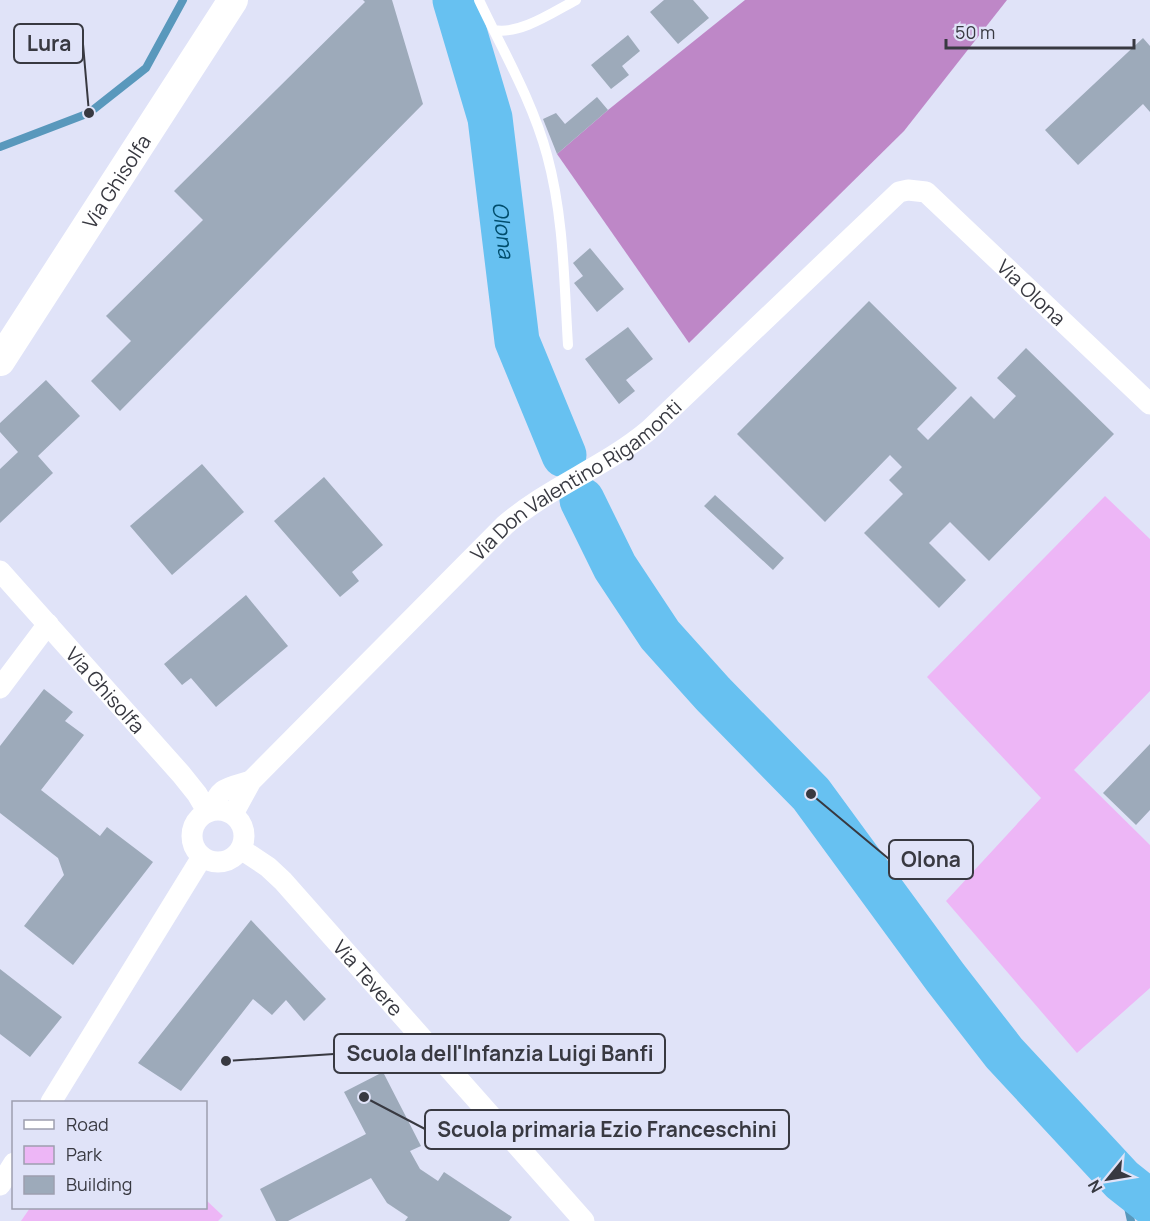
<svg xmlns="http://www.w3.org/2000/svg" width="1150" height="1221" viewBox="0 0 1150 1221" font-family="Manrope,sans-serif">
<rect width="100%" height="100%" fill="#e0e3f8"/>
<path fill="#edb6f6" d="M1105,496l45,43v152l-76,79 76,75v143l-73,65 -131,-152 95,-103 -114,-121z
M206,1200l17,16 -5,5h-197l9,-13h176z"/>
<path fill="#be87c7" d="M745,0h262l-103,131 -215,212 -132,-189 51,-44z"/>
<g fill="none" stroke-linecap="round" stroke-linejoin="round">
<path stroke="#5998bc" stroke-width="8" d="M0,147l89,-34 57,-45 37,-68
M1122,1180l9,41"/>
<g stroke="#67c1f1" stroke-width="45">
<path id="s1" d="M455,0l35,118 27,223 47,114"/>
<path d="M582,500l33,67 45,68 53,59 98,100 134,183 59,76 118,127 28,22"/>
</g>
</g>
<path fill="#9daaba" d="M363,0h29l31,104 -303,307 -29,-30 40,-40 -25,-25 97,-96 -29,-29 191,-189z
M664,0h29l16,18 -31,26 -28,-32z
M628,35l12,16 -18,15 7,9 -18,14 -20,-24z
M1143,38l7,8v66l-7,-8 -65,61 -33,-35z
M597,97l11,13 -51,44 -14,-35 13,-6 9,11z
M590,248l34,41 -27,23 -23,-29 9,-7 -10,-13z
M869,301l88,87 -40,41 11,11 43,-44 23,23 22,-23 -19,-18 29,-30 88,86 -125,127 -39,-39 -21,21 37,37 -27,28 -75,-75 39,-39 -14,-14 13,-13 -12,-12 -65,67 -88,-88z
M628,327l25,32 -27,21 9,11 -16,13 -34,-45z
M46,380l34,36 -42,40 15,17 -53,50v-54l18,-17 -18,-20v-9z
M202,464l42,48 -72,63 -42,-49z
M324,477l59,68 -31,27 7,9 -19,16 -66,-76z
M715,495l69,63 -11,12 -69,-64z
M246,595l42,51 -72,61 -25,-29 -9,7 -18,-21z
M44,689l29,23 -8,9 19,14 -43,55 59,46 7,-9 46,35 -80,103 -49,-39 40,-51 -6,-17 -58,-45v-67z
M1150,744v66l-14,15 -33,-32z
M251,920l75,79 -22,22 -18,-21 -14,15 -19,-16 -72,92 -43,-28z
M0,969l62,48 -32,40 -30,-23z
M383,1072l38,74 -11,5 10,18 18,12 6,-9 68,45 -3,4h-104l3,-4 -21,-14 -16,-25 -83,43h-12l-16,-32 106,-55 -22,-42z"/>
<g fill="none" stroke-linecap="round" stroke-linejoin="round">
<path stroke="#fff" stroke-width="10" d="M479,0c24,51 53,100 68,155 17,62 17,127 21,190
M494,30c26,5 59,-18 82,-30"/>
<g stroke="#fff" stroke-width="21">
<path id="s2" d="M0,571l181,203 16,20 10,17"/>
<path d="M0,688l48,-64"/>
<circle cx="218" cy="836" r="26"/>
<path d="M212,810c7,-24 17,-22 39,-29"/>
<path id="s3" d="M233,814l18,-33 254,-256c44,-38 100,-58 144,-95l250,-238 9,-2 18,2 224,212"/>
<path id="s4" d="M241,849l27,18 15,14 301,340"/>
<path d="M51,1102l151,-245"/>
<path d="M0,1185l14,-22"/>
</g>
<path stroke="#fff" stroke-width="30" id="s5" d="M0,361l233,-361"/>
</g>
<g text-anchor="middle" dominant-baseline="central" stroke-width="4.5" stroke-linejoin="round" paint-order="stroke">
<g font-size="20" fill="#383941" stroke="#e0e3f8">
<text stroke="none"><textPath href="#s5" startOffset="214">Via Ghisolfa</textPath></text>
<text stroke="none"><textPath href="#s3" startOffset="1089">Via Olona</textPath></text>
<text stroke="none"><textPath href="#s3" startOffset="482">Via Don Valentino Rigamonti</textPath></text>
<text stroke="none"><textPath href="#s2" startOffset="159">Via Ghisolfa</textPath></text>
<text stroke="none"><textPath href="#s4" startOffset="182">Via Tevere</textPath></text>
</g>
<g font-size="21" font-style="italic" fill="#004d6c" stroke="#e0e3f8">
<text stroke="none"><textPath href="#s1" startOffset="236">Olona</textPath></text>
</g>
</g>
<path fill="none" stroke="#383941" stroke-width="2" d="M89 113L83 44M811 794L889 859M226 1061L334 1054M364 1097L425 1129"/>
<g fill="#383941" stroke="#e0e3f8" stroke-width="2">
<circle cx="89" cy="113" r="6"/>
<circle cx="811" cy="794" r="6"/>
<circle cx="226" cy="1061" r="6"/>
<circle cx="364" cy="1097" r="6"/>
</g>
<g fill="#e0e3f8" stroke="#383941" stroke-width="2">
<rect x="14" y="24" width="69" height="39" rx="6"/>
<rect x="889" y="840" width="84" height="39" rx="6"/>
<rect x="334" y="1034" width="331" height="39" rx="6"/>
<rect x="425" y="1110" width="364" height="39" rx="6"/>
</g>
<g font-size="21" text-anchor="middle" font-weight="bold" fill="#383941">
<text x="49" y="51">Lura</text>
<text x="931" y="867">Olona</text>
<text x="500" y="1061">Scuola dell'Infanzia Luigi Banfi</text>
<text x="607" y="1137">Scuola primaria Ezio Franceschini</text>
</g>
<rect x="12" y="1101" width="195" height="108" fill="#e0e3f8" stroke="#9d9faf" stroke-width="1.5"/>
<rect x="24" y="1120" width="30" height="9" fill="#ffffff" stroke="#9d9faf" stroke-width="1.5"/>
<text x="66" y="1131" font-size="18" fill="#383941">Road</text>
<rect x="24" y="1146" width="30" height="18" fill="#edb6f6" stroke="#9d9faf" stroke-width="1.5"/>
<text x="66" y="1161" font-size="18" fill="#383941">Park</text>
<rect x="24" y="1176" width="30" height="18" fill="#9daaba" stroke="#9d9faf" stroke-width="1.5"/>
<text x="66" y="1191" font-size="18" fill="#383941">Building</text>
<g transform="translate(1108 1179) rotate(240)" stroke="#e0e3f8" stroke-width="4.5" paint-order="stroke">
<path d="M0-4.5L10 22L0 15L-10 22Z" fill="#383941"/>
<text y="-9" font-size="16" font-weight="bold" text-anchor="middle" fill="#383941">N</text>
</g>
<path d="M946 39v9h188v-9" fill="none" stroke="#383941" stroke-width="3"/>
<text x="955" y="39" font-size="18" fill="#383941" stroke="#e0e3f8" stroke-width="4.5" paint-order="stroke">50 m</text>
</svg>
